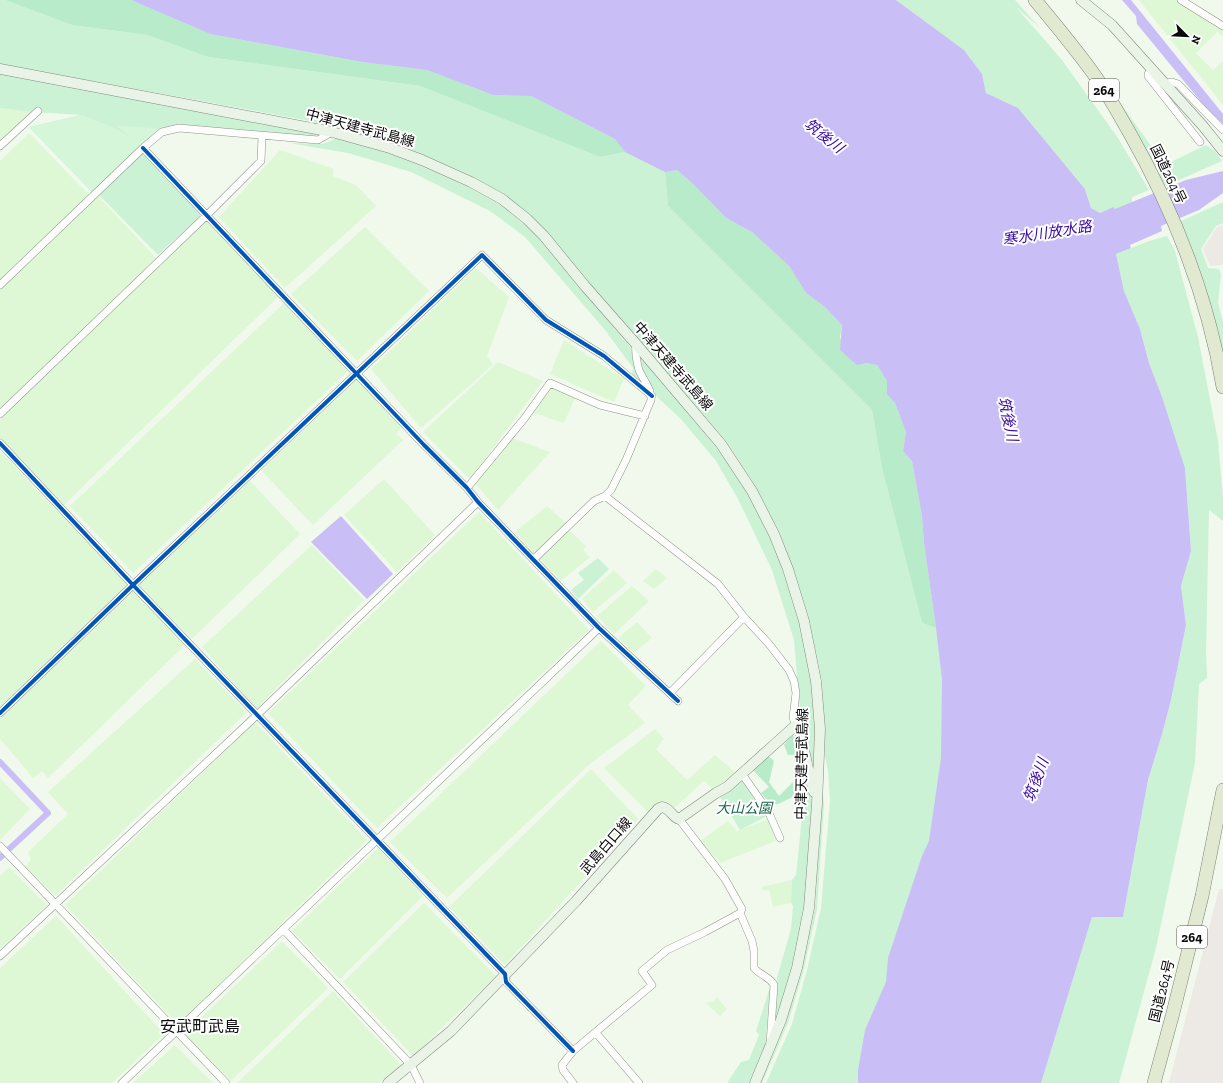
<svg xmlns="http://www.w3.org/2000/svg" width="1223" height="1083" viewBox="0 0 1223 1083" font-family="'Zilla Slab','Noto Sans JP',serif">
<rect width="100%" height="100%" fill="#f0f9ec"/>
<path fill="#ede9e5" d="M1223,225v40l-13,1 -7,-17 14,-22z
M1219,889h4v194h-54z"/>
<path fill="#def8d6" d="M1139,0h44l40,25v12l-6,-5 -21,21 17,17 10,-9v44z
M0,108l32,4 -32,30z
M29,133l61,63 -90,85v-120z
M280,150l54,19 -1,7 23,9 20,21 -91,82 -66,-71z
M98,196l59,63 -157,150v-120z
M206,221l73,75 -215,209 -64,-66v-19z
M365,227l64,64 -72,70 -66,-67z
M476,268l33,29 -22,59 6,9 -72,63 -50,-59z
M284,303l64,68 -215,202 -63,-67z
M564,340l60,39 -10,23 -64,-28z
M498,362l45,19 -73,98 -47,-47z
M357,379l46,47 -7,8 7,6 -90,85 -52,-55z
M548,386l27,12 -11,25 -33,-11z
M512,438l38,14 -52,58 -23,-27z
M0,451l128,134 -128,124z
M384,479l51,56 -38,37 -53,-57z
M250,481l50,53 -108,105 -53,-54z
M547,506l19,17 -33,31 -18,-22z
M479,512l110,118 -212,198 -109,-115z
M569,530l17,16 -3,4 7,7 -29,24 -23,-24z
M312,545l52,55 -108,109 -54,-62z
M656,569l11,9 -13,11 -11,-8z
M614,570l13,13 -34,29 -11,-13z
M632,586l17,15 -35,33 -17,-18z
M134,590l51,55 -137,133 -6,-7 -9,7 -33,-39v-20z
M637,622l15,16 -18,15 -16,-15z
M601,641l45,45 -18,19 17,18 -54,40 -144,135 -57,-56z
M195,659l52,53 -192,184 -30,-30 6,-6 -3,-8 40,-38 -20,-22z
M255,722l112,118 -189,185 -113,-120z
M655,729l9,10 -8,10 31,31 28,-25 22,19 -23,16 -10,-9 -31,28 -12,-7 -12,11 -45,-45z
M591,769l47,50 -133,146 -56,-58z
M0,778l30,31 -30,31z
M769,819l9,21 -58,23 -20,-22 28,-20 9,10z
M378,848l45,48 -83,83 -48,-48z
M9,867l38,38 -47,44v-73z
M792,880l-1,23 -18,4 -4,-17h-7l-1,-3z
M424,903l72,73 -83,80 -70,-74z
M56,916l108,118 -52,49h-112v-115z
M282,941l46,47 -97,93 -47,-47z
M333,991l68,74 -22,18h-142z
M717,997l10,12 -7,7 -14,-13 7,-2z
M175,1045l38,38h-80z"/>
<path fill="#cbf2d5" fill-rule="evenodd" d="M0,0h5l67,25 75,10 61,22 212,29 180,71 24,-5 -9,-13 -84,-43 -38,-1 -66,-25 -65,-8 -152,-28 -79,-34h7l78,23 152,28 66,8 57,23 40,-5 71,33 46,24 122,98 94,96 31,52 18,58 13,79 3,24 13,86 4,89 -2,43 -6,42 -2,43 -11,17 -31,89 -5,21 4,24 -26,43 -9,32v13h-92l26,-59 15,-54 14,-62 9,-107 -2,-30 -3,-15 -3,-75 -14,-65 -28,-83 -26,-49 -28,-43 -138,-158 -45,-54 -37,-33 -39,-22 -62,-27 -100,-27 -305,-56zM677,170l16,14 33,34 26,14 37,34 17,27 19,14 17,18 -2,25 17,15 9,-2 11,2 10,16v13l8,9 11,29 -3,19 9,10 10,55 2,27 12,85 -14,-5 -40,-155 -10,-58 -204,-204 -3,-34z
M896,0h119l25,28 -24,-21 46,53 56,78 31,52 -17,7v6l-17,7 -2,-3 -13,6 -9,-5 -6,-19 -67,-81 -32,-15 -4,-19 -18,-24z
M0,73l317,60 -4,5 -154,-8 -41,-4 22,19 61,70 -43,40 -59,-60 -7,-3 -63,-65 52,-12 -49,-3 -32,-4z
M1118,104h3l33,46 7,-3 10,15 35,-17 9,6 7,10 -59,26z
M337,138l58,16 74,33 32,18 35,29 95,114 7,24 9,17 -15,-15 1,-6 -28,-38 -80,-93 -35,-26 -79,-39 -63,-19 -59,-10 34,1z
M1223,202v21l-7,3 -15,23 7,19 11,1 2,5 -3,29 5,19v34l-44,-134z
M1167,236l8,15 23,86 20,104 5,57v23l-14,-11 -3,143 1,25 -8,6 -4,79 -39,185 -37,135h-78l51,-166h31l25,-137 15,-49 8,-31 15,-75 -5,-39 10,-35 -6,-83 -23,-70 -13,-35 -9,-34 -16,-38 -8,-37 33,-13z
M640,355l78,94 33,49 27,57 22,69 12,61 4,45 -1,56 -14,-62 -7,-84 -22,-70 -34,-71 -22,-38 -36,-43 -22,-20 -16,-28z
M598,558l11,11 -31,30 -7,-9 13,-10 -6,-7z
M799,740l15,68 -9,103 -11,56 -23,68 6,-57 14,-49 2,-23 -2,-3 1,-23 4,-5 8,-78 -5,-3 3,-18z
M741,778l26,38 -27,14 -21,-35z
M823,794l1,12 -7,103 -13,60 -16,54 -26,60h-3l42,-116 14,-59 7,-113z
M770,987l-5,63 -14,33h-24l14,-21 8,-2 10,-25 -3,-4z"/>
<path fill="#b8ebc9" d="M5,0h126l79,34 152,28 65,8 66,25 38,1 84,43 10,13 -25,5 -180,-71 -212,-29 -61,-22 -75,-10z
M677,170l16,14 33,34 26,14 37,34 17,27 19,14 17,18 -2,13 26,25 11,2 10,16 1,13 7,9 11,29 -3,19 9,10 10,55 2,27 12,85 -14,-5 -40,-155 -10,-58 -204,-204 -3,-34z
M792,735l7,5 3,36 -3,18 -21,10h-7l-10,-11 8,-6 -16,-17 14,-15 7,6 -5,21 10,14 13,-13 7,-4v-10l-5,-8v-6h-6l-4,-10z"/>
<path fill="#d5f6d9" d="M83,115l38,16 13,9 -17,-14 37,2 5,2 -64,60h-5l-61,-63z"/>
<path fill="#cabef7" d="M131,0h765l68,50 18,24 4,19 32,15 67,81 6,19 9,5 13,-6 2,2 71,-29 37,-9v22l-24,17 -38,16 1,5 -32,14 1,3 -15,6 8,37 16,38 9,34 13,34 23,71 6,83 -10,35 5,39 -15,75 -8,31 -15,49 -25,137h-31l-51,166h-183v-13l7,-40 21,-48 2,-24 34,-102 7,-15 12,-83 1,-79 -6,-51 -12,-85 -2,-27 -10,-55 -9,-10 3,-19 -11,-29 -8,-9v-13l-10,-16 -11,-2 -9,2 -17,-15 2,-25 -17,-18 -19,-14 -17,-27 -37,-34 -26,-14 -33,-34 -16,-14 -12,2 -40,-20 -10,-13 -84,-43 -38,-1 -66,-25 -65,-8 -152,-28z
M1122,0h9l92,114v10l-21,-21 -65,-79 -1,-8z
M341,516l52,58 -26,25 -56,-57z"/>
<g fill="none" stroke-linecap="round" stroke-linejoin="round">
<path stroke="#cabef7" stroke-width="6" d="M0,762l48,51 -40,37
M0,858l4,-4"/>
<defs>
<path id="street" d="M1181,0l42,26
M1151,69l-3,5v2l52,66
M1164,84l8,-2 6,2 45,46
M0,146l38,-35
M143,148l281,297 43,43 11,14 121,126 79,73
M0,285l143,-137 19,-16 17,-4 139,12 14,-8
M0,414l207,-199 54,-54 1,-25
M0,443l133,142 372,389 1,8 67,69
M467,488l57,-69 26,-36 50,22 45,11
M605,496l113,88 26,33 25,27 20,26 5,11 2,12 -3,25 3,7
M534,559l60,-58 11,-5 6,-6 15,-30 25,-60c1,-11 -8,-20 -12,-30 -2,-7 -4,-18 -3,-26
M670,693l74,-76
M0,713l133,-128 349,-330 64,65 58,36 48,40
M742,774l26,37 12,27
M679,819l46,60 17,30 -2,4 12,28 2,10v17c6,7 16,9 20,17l-4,59
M0,846l226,237
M283,929l128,136 9,18
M0,956l257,-241 221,-213
M596,1033l43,50
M122,1083l477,-455
M573,1083l-10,-13 -1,-5 11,-14 79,-66 -10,-14 25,-21 38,-18 35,-19"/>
<path id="secondary" d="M1081,0l31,25 91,101 20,25
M0,69l332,63 58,16 32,12 49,22 31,17 25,20 17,17 41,50 51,58 85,100 31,47 22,43 14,35 16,52 12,60 4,48 -3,75 -8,104 -12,60 -16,52 -26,63
M388,1083l63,-52 125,-130 82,-92 4,-2c8,1 10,10 17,12l37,-26 11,-6 69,-62 3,1 8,38 7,28"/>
<path id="highway" d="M1035,0c20,24 40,48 58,73 13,18 24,38 35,57 45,79 80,167 95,257
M1154,1083l19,-70 29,-117 21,-106"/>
</defs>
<use href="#street" stroke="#8e928c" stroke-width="8"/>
<use href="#secondary" stroke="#848882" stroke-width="11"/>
<use href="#highway" stroke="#7b7f79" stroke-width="14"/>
<use href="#street" stroke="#fdfefc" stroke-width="7"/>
<use href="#secondary" stroke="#eaf4e6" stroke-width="10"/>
<use href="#highway" stroke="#e1ead1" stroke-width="13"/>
<defs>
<path id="cycleway" d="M143,148l281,297 43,43 11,14 121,126 79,73
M0,443l133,142 372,389 1,8 67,69
M0,713l133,-128 349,-330 64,65 58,36 48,40"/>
</defs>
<use href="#cycleway" stroke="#fff" stroke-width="6"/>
<use href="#cycleway" stroke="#0057b8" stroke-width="4"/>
</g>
<g text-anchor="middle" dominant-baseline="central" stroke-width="4" stroke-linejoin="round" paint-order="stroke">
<g fill="#fff" stroke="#545454" stroke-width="1">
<rect x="1089" y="79" width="30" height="22" rx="3"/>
<rect x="1177" y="926" width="30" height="22" rx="3"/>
</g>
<g font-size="13" font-weight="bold" fill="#0a0a0a">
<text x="1104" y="90">264</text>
<text x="1192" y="937">264</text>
</g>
<g font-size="14" fill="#0a0a0a" stroke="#fff">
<text transform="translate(360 128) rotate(15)">中津天建寺武島線</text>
<text transform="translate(1168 174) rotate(64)">国道264号</text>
<text transform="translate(673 366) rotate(49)">中津天建寺武島線</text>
<text transform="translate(802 764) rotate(-89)">中津天建寺武島線</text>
<text transform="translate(606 846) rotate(-49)">武島白口線</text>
<text transform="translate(1162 991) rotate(-76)">国道264号</text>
</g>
<g font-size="14" font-style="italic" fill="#15664a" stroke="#fff">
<text x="744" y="808">大山公園</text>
</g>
<g font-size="15" font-style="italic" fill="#3809a6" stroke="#fff">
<text transform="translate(824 136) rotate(38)">筑後川</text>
<text transform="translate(1047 233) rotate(-9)">寒水川放水路</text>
<text transform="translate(1008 419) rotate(78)">筑後川</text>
<text transform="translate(1036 780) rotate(-70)">筑後川</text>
</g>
<g font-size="16" fill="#0a0a0a" stroke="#fff">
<text x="200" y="1026">安武町武島</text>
</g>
</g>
<g transform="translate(1187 36) rotate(114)" stroke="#ffffff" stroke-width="3" paint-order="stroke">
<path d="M0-3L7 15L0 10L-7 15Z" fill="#0a0a0a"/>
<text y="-6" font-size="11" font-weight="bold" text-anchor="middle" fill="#0a0a0a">N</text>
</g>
</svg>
